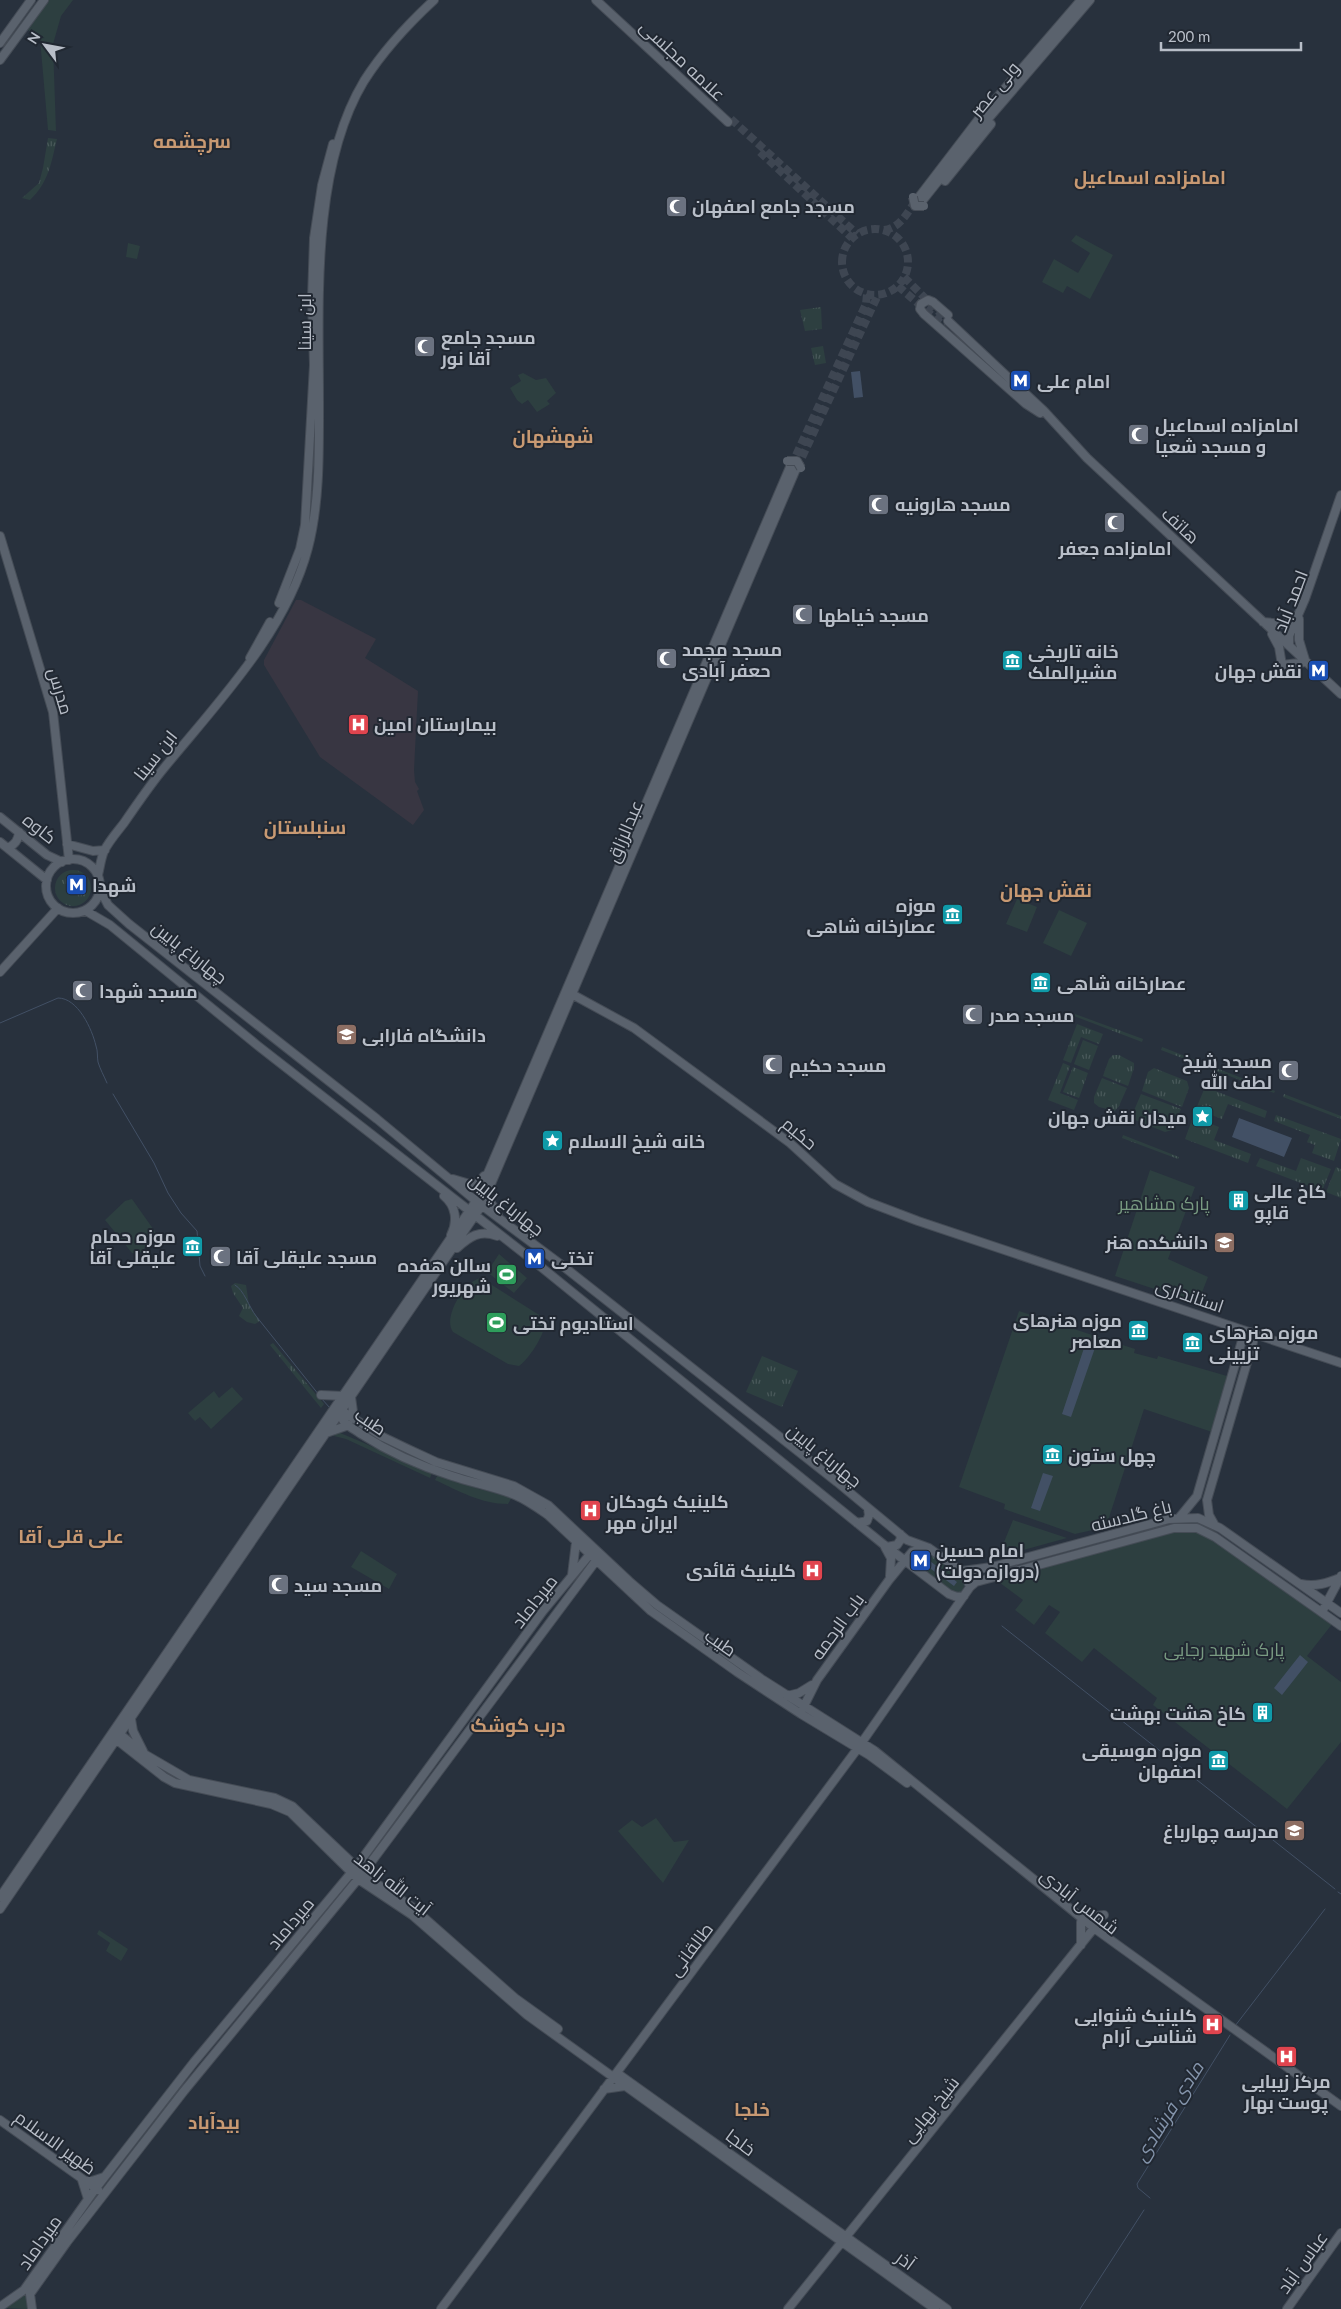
<svg xmlns="http://www.w3.org/2000/svg" width="1341" height="2309" viewBox="0 0 1341 2309" font-family="Lato,Cairo,sans-serif">
<defs>
<pattern id="grass-tufts" width="24" height="20" patternUnits="userSpaceOnUse" patternTransform="scale(1.25)"><rect width="24" height="20" fill="#2d3f40"/><path d="M3 7l-1-3M5 7V3M7 7l1-3M15 17l-1-3M17 17v-4M19 17l1-3" fill="none" stroke="#49595a"/></pattern>
</defs>
<rect width="100%" height="100%" fill="#28313d"/>
<path fill="#383642" d="M296,600h5l75,39 -11,19 53,33 -4,79 1,12 4,7 -2,2 7,19 -11,15 -93,-68 -56,-92v-5z"/>
<path fill="url(#grass-tufts)" d="M48,138l9,1c-6,24 -8,43 -27,61l-8,-2 17,-15 4,-15z
M821,307l1,22 -17,2 -5,-21z
M823,346l3,17 -11,2 -4,-17z
M55 888a18 18 0 1 1 36 0a18 18 0 1 1-36 0Z
M1075,1014l68,25 -1,3 -68,-26z
M1077,1024l26,10 -4,10 -18,-7 -10,26 -8,-3z
M1083,1040l15,6 -9,24 -15,-6z
M1162,1047l113,44 -1,2 -113,-43z
M1113,1055h6l15,8v5l-6,18 -25,-10 6,-17z
M1063,1063l7,3 -10,27 18,7 -4,10 -26,-10z
M1073,1067l15,6 -9,25 -16,-6z
M1154,1068l33,13 2,7 -7,19 -40,-16 6,-19z
M1102,1078l25,10 -8,18 -4,5 -16,-4 -5,-4v-6z
M1205,1087l62,24 -2,7 -37,-14 -6,15 -26,-10z
M1141,1094l40,15 -9,21 -7,2 -30,-12 -2,-7z
M1284,1094l57,22v3l-58,-22z
M1276,1115l65,24 -7,22 -22,-8 3,-8 -8,-3 3,-7 -36,-14z
M1193,1117l26,10 -5,13 37,14 -3,9 -63,-24z
M1123,1135l56,22 -1,2 -56,-21z
M1260,1158l36,13 5,-13 30,11 -9,22 -66,-25z
M1336,1167l5,2v29l-15,-6z
M235,1283l11,2 3,20 11,16 -5,3 -8,-2 -8,-6 4,-8 -10,-15 -2,-7z
M273,1343l51,61 -3,4 -51,-63z
M762,1356l36,15 -16,36 -36,-15z
M931,1554l31,21 4,8 -5,9 -8,2 -31,-23 -2,-10 4,-6z"/>
<path fill="#2d3f40" d="M49,0h24l-12,16 -8,28 3,87 -8,-1 -8,-91 -12,-9z
M1076,235l37,20 -23,44 -23,-13 -4,7 -21,-11 12,-23 24,14 12,-20 -19,-12z
M128,243l12,3 -3,13 -11,-2z
M523,373l13,7 10,-2 10,15 -9,8 3,3 -13,8 -9,-12 -6,4 -5,-4 -7,-12 11,-7 -3,-6z
M1017,899l20,8 -10,25 -21,-8z
M1059,910l28,13 -16,33 -28,-13z
M1150,1170l45,17 -27,72 40,18 -9,23 -4,-1 -1,3 -79,-26z
M132,1199l24,34 -5,3 2,4 -4,2 2,2 -7,4 6,9h-3l-4,-6 -6,3 -5,-1 -27,-33 20,-19z
M499,1254l28,24 -13,15 -27,-21z
M481,1278l63,40c5,12 -15,41 -25,48l-11,-2 -55,-32c-11,-14 12,-52 28,-54z
M1019,1311l116,38 -1,4 23,6 1,-3 69,20 -15,56 -68,-23 -38,118 -31,7 -71,-25 1,-5 -46,-17z
M232,1387l11,12 -32,30 -11,-12 -5,4 -7,-8 26,-22 5,7z
M338,1432c32,13 62,28 94,41l-2,5 -84,-39 -12,-3z
M438,1474l41,15 33,8 -4,7c-27,0 -49,-13 -73,-24z
M1013,1520l54,18 -69,19z
M1187,1531l16,2 130,90 -26,33 34,26v60l-54,67 -134,-104 4,-7 -63,-50 -12,14 -37,-29 15,-21 -11,-7 -15,20 -19,-15 8,-10 -27,-20 170,-46z
M361,1551l36,23 -8,15 -38,-22z
M656,1818l18,24 15,-2 -26,43 -45,-52 14,-11 10,7z
M99,1930l29,19 -7,12 -15,-10 4,-8 -13,-9z
M22,2293l5,4 2,12 -26,-1z"/>
<path fill="#425065" d="M860,371l3,26 -9,1 -3,-26z
M1239,1118l53,20 -8,19 -52,-20z
M1086,1342l10,3 -25,72 -9,-3z
M1043,1473l10,3 -13,35 -9,-3z
M930,1561l27,21 -3,4 -27,-20z
M1300,1655l8,7 -26,33 -8,-7z"/>
<g fill="none" stroke-linecap="round" stroke-linejoin="round">
<path stroke="#425065" stroke-width="1" d="M0,1023l58,-25c20,0 34,31 38,48 2,5 1,11 2,16 2,7 6,14 9,21
M113,1094l41,69 14,30 13,20 16,18 3,35 5,10
M235,1285c9,5 14,22 21,31l63,79
M321,1398l9,10
M1002,1626l333,263
M1338,1892l3,2
M1235,2026l90,-117
M1150,2198l-12,-10 -1,-4 93,-149
M1080,2309l64,-99"/>
<path stroke="#3e4652" stroke-width="8" stroke-dasharray="8 4" stroke-linecap="butt" d="M731,119l126,115
M760,152l92,86
M842 262a33 33 0 1 1 66 0a33 33 0 1 1-66 0Z
M884,230c17,-2 24,-19 33,-31
M904,277l44,44
M898,286l46,40
M791,466l75,-162 1,-10
M797,468l81,-173"/>
<defs>
<path id="major" d="M596,0l132,122
M0,43l31,-43
M0,60l44,-60
M945,181l46,-57
M919,197l62,-81 100,-116
M923,200l59,-74 108,-126
M933,302l15,13
M924,314l102,90 14,9
M948,321l96,90 43,47 254,236
M0,536l53,176 16,148
M279,603l21,-54 5,-24 9,-160 -2,-66 2,-61 8,-53 11,-41
M1299,619v21l6,20
M1263,622l21,2 12,-8
M1272,634l7,13 3,18 24,-3
M1289,645v-9l16,-37 36,-104
M250,658l20,-36
M0,817l47,38 15,7
M0,842l47,38
M67,844l26,7 12,-1
M8,848c7,-4 10,-7 11,-16
M46 886a27 27 0 1 1 54 0a27 27 0 1 1-54 0Z
M98,875c2,-8 3,-17 6,-24 5,-10 13,-19 20,-28 13,-19 26,-38 40,-55 54,-66 122,-136 144,-220 12,-46 11,-98 11,-146 0,-99 -8,-233 45,-321 19,-30 44,-57 70,-81
M100,889l8,16 21,19 248,195 99,82 83,62 278,219 70,58 22,8
M86,911l24,14 147,120 273,213 353,286 66,50 8,3 7,-1
M0,972l58,-64
M568,992l66,36 156,115 45,41 33,18 50,19 423,142
M453,1179l20,6 6,-3 5,-6
M488,1191l2,10 8,14
M444,1196c12,10 14,25 7,39
M457,1248c12,-11 23,-19 40,-12
M321,1395l23,1
M351,1397l3,22
M338,1411l7,2 38,24 25,12 28,13 78,24 34,19 81,76 28,24 106,75 112,71 219,177 247,178
M340,1413c2,11 13,15 21,21 28,18 59,32 91,42 21,7 43,11 63,19 12,5 23,13 33,20l103,96 86,61 64,42 68,41 38,28
M326,1433l23,-8
M1179,1518l18,-22 46,-159 7,-5 3,10 -46,158 2,15 5,9
M857,1523l10,-2 2,-6 -1,-6
M885,1547l6,11 -1,18
M887,1547l10,-2 4,-6 -1,-5
M920,1571c-6,-10 -1,-19 10,-20
M962,1571l30,-4 177,-48 29,-1 22,10 121,85
M572,1575l4,-33
M1301,1584c15,3 26,-1 39,-6
M1324,1608l17,-32
M787,1696l12,-3 13,-8
M802,1710l15,-30 72,-100 23,-28 10,-4h7l36,26 5,13
M131,1719l2,12 10,20
M116,1731l30,24 43,25 86,18 17,8 76,72 44,29 103,91 43,31
M112,1736l52,41 11,6 96,21 19,8 68,67 54,36 115,100 408,294
M0,1897l476,-696 314,-734
M0,1909l482,-704 314,-736
M1083,1918l21,-3
M1081,1922v23
M617,2073l330,236
M604,2089l21,-3
M0,2120l98,70
M88,2199l-6,-19 10,1 12,-4
M0,2307l24,-17 72,-102 98,-126 162,-195 187,-256 48,-58
M32,2309l-2,-15 37,-52 117,-151 179,-218 235,-315
M441,2309l417,-561 112,-161 6,-5 198,-54h23l18,9 126,89
M788,2309l306,-381
M1287,2309l54,-76"/>
</defs>
<use href="#major" stroke="#454c56" stroke-width="10"/>
<use href="#major" stroke="#5a626d" stroke-width="8"/>
<defs>
<path id="major-bridge" d="M913,197l2,9h9
M924,314l-4,-5 1,-5 7,-4 5,2
M787,461h10l4,7"/>
</defs>
<use href="#major-bridge" stroke="#454c56" stroke-width="10" stroke-linecap="butt"/>
<use href="#major-bridge" stroke="#5a626d" stroke-width="8"/>
</g>
<defs>
<symbol id="mosque-square" viewBox="-11 -11 22 22"><rect x="-9" y="-9" width="18" height="18" rx="4" fill="#6b7280" stroke="#212832"/><path d="M3.5-4.9A6 6 0 1 0 3.5 4.9A5 5 0 1 1 3.5-4.9Z" fill="#fff"/></symbol>
<symbol id="metro-square" viewBox="-11 -11 22 22"><rect x="-9" y="-9" width="18" height="18" rx="4" fill="#1a4fb4" stroke="#212832"/><path d="M-5.5 5V-5H-3L0 0L3-5H5.5V5H3V-.5L0 4L-3-.5V5Z" fill="#fff"/></symbol>
<symbol id="museum-square" viewBox="-11 -11 22 22"><rect x="-9" y="-9" width="18" height="18" rx="4" fill="#0f9aa8" stroke="#212832"/><path d="M0-6L6-3V-2H-6V-3ZM-5-1h2V3h-2ZM-1-1h2V3h-2ZM3-1h2V3H3ZM-6 4H6V6H-6Z" fill="#fff"/></symbol>
<symbol id="hospital-square" viewBox="-11 -11 22 22"><rect x="-9" y="-9" width="18" height="18" rx="4" fill="#e0444e" stroke="#212832"/><path d="M-5-5h3v3.5h4V-5h3V5h-3V1.5h-4V5h-3Z" fill="#fff"/></symbol>
<symbol id="university-square" viewBox="-11 -11 22 22"><rect x="-9" y="-9" width="18" height="18" rx="4" fill="#8d6e63" stroke="#212832"/><path d="M0-5L7-2L0 1L-7-2ZM-4 1L0 2.5L4 1V4Q0 6-4 4Z" fill="#fff"/></symbol>
<symbol id="sight-square" viewBox="-11 -11 22 22"><rect x="-9" y="-9" width="18" height="18" rx="4" fill="#0f9aa8" stroke="#212832"/><path d="M0-6L1.8-2.2L6-1.7L2.9 1.2L3.7 5.4L0 3.3L-3.7 5.4L-2.9 1.2L-6-1.7L-1.8-2.2Z" fill="#fff"/></symbol>
<symbol id="building-square" viewBox="-11 -11 22 22"><rect x="-9" y="-9" width="18" height="18" rx="4" fill="#0f9aa8" stroke="#212832"/><path d="M-4-6H4V6H1V3H-1V6H-4ZM-2.5-4.3h1.7v1.8h-1.7ZM.8-4.3h1.7v1.8H.8ZM-2.5-1h1.7V.8h-1.7ZM.8-1h1.7V.8H.8Z" fill="#fff"/></symbol>
<symbol id="stadium-square" viewBox="-11 -11 22 22"><rect x="-9" y="-9" width="18" height="18" rx="4" fill="#2e9e5b" stroke="#212832"/><path d="M0-5a6.5 5 0 1 0 0 10a6.5 5 0 1 0 0-10ZM-3.5-1.8h7v3.6h-7Z" fill="#fff"/></symbol>
</defs>
<g fill-rule="evenodd">
<use href="#mosque-square" x="664" y="194" width="25" height="25"/>
<use href="#mosque-square" x="412" y="334" width="25" height="25"/>
<use href="#metro-square" x="1008" y="368" width="25" height="25"/>
<use href="#mosque-square" x="1126" y="422" width="25" height="25"/>
<use href="#mosque-square" x="866" y="492" width="25" height="25"/>
<use href="#mosque-square" x="1102" y="510" width="25" height="25"/>
<use href="#mosque-square" x="790" y="602" width="25" height="25"/>
<use href="#mosque-square" x="654" y="646" width="25" height="25"/>
<use href="#museum-square" x="1000" y="648" width="25" height="25"/>
<use href="#metro-square" x="1306" y="658" width="25" height="25"/>
<use href="#hospital-square" x="346" y="712" width="25" height="25"/>
<use href="#metro-square" x="64" y="872" width="25" height="25"/>
<use href="#museum-square" x="940" y="902" width="25" height="25"/>
<use href="#museum-square" x="1028" y="970" width="25" height="25"/>
<use href="#mosque-square" x="70" y="978" width="25" height="25"/>
<use href="#mosque-square" x="960" y="1002" width="25" height="25"/>
<use href="#university-square" x="334" y="1022" width="25" height="25"/>
<use href="#mosque-square" x="760" y="1052" width="25" height="25"/>
<use href="#mosque-square" x="1276" y="1058" width="25" height="25"/>
<use href="#sight-square" x="1190" y="1104" width="25" height="25"/>
<use href="#sight-square" x="540" y="1128" width="25" height="25"/>
<use href="#building-square" x="1226" y="1188" width="25" height="25"/>
<use href="#university-square" x="1212" y="1230" width="25" height="25"/>
<use href="#museum-square" x="180" y="1234" width="25" height="25"/>
<use href="#mosque-square" x="208" y="1244" width="25" height="25"/>
<use href="#metro-square" x="522" y="1246" width="25" height="25"/>
<use href="#stadium-square" x="494" y="1262" width="25" height="25"/>
<use href="#stadium-square" x="484" y="1310" width="25" height="25"/>
<use href="#museum-square" x="1126" y="1318" width="25" height="25"/>
<use href="#museum-square" x="1180" y="1330" width="25" height="25"/>
<use href="#museum-square" x="1040" y="1442" width="25" height="25"/>
<use href="#hospital-square" x="578" y="1498" width="25" height="25"/>
<use href="#metro-square" x="908" y="1548" width="25" height="25"/>
<use href="#hospital-square" x="800" y="1558" width="25" height="25"/>
<use href="#mosque-square" x="266" y="1572" width="25" height="25"/>
<use href="#building-square" x="1250" y="1700" width="25" height="25"/>
<use href="#museum-square" x="1206" y="1748" width="25" height="25"/>
<use href="#university-square" x="1282" y="1818" width="25" height="25"/>
<use href="#hospital-square" x="1200" y="2012" width="25" height="25"/>
<use href="#hospital-square" x="1274" y="2044" width="25" height="25"/>
</g>
<g text-anchor="middle" dominant-baseline="central" stroke-width="4" stroke-linejoin="round" paint-order="stroke">
<g font-size="18" fill="#b8bec8" stroke="#212832">
<text transform="translate(683 60) rotate(43)">علامه مجلسی</text>
<text transform="translate(994 89) rotate(-50)">ولی عصر</text>
<text transform="translate(304 322) rotate(-90)">ابن سینا</text>
<text transform="translate(1181 525) rotate(43)">هاتف</text>
<text transform="translate(1290 601) rotate(-69)">احمد آباد</text>
<text transform="translate(61 691) rotate(74)">مدرس</text>
<text transform="translate(155 755) rotate(-52)">ابن سینا</text>
<text transform="translate(40 828) rotate(38)">کاوه</text>
<text transform="translate(624 831) rotate(-67)">عبدالرزاق</text>
<text transform="translate(190 952) rotate(38)">چهارباغ پایین</text>
<text transform="translate(800 1133) rotate(40)">حکیم</text>
<text transform="translate(507 1204) rotate(38)">چهارباغ پایین</text>
<text transform="translate(1190 1295) rotate(19)">استانداری</text>
<text transform="translate(371 1421) rotate(34)">طیب</text>
<text transform="translate(825 1455) rotate(39)">چهارباغ پایین</text>
<text transform="translate(1131 1515) rotate(-14)">باغ گلدسته</text>
<text transform="translate(534 1601) rotate(-52)">میرداماد</text>
<text transform="translate(837 1626) rotate(-54)">باب الرحمه</text>
<text transform="translate(721 1642) rotate(35)">طیب</text>
<text transform="translate(393 1883) rotate(38)">آیت الله زاهد</text>
<text transform="translate(1080 1901) rotate(38)">شمس آبادی</text>
<text transform="translate(290 1923) rotate(-50)">میرداماد</text>
<text transform="translate(690 1949) rotate(-53)">طالقانی</text>
<text transform="translate(930 2109) rotate(-51)">شیخ بهایی</text>
<text transform="translate(56 2142) rotate(36)">ظهیر الاسلام</text>
<text transform="translate(741 2142) rotate(36)">خلجا</text>
<text transform="translate(39 2242) rotate(-55)">میرداماد</text>
<text transform="translate(906 2260) rotate(36)">آذر</text>
<text transform="translate(1302 2262) rotate(-54)">عباس آباد</text>
</g>
<g font-size="18" font-weight="bold" fill="#b8bec8" stroke="#212832" text-anchor="start">
<text x="692" y="206">مسجد جامع اصفهان</text>
<text x="441" y="337">مسجد جامع<tspan x="441" dy="21">آقا نور</tspan></text>
<text x="1037" y="381">امام علی</text>
<text x="1155" y="425">امامزاده اسماعیل<tspan x="1155" dy="21">و مسجد شعیا</tspan></text>
<text x="895" y="504">مسجد هارونیه</text>
<text x="1115" y="548" text-anchor="middle">امامزاده جعفر</text>
<text x="818" y="615">مسجد خیاطها</text>
<text x="682" y="649">مسجد مجمد<tspan x="682" dy="21">حعفر آبادی</tspan></text>
<text x="1028" y="651">خانه تاریخی<tspan x="1028" dy="21">مشیرالملک</tspan></text>
<text x="1302" y="671" text-anchor="end">نقش جهان</text>
<text x="374" y="724">بیمارستان امین</text>
<text x="92" y="885">شهدا</text>
<text x="936" y="905" text-anchor="end">موزه<tspan x="936" dy="21">عصارخانه شاهی</tspan></text>
<text x="1057" y="983">عصارخانه شاهی</text>
<text x="99" y="991">مسجد شهدا</text>
<text x="989" y="1015">مسجد صدر</text>
<text x="362" y="1035">دانشگاه فارابی</text>
<text x="1272" y="1061" text-anchor="end">مسجد شیخ<tspan x="1272" dy="21">لطف الله</tspan></text>
<text x="789" y="1065">مسجد حکیم</text>
<text x="1187" y="1117" text-anchor="end">میدان نقش جهان</text>
<text x="568" y="1141">خانه شیخ الاسلام</text>
<text x="1254" y="1191">کاخ عالی<tspan x="1254" dy="21">قاپو</tspan></text>
<text x="176" y="1236" text-anchor="end">موزه حمام<tspan x="176" dy="21">علیقلی آقا</tspan></text>
<text x="1208" y="1242" text-anchor="end">دانشکده هنر</text>
<text x="236" y="1257">مسجد علیقلی آقا</text>
<text x="551" y="1258">تختی</text>
<text x="491" y="1265" text-anchor="end">سالن هفده<tspan x="491" dy="21">شهریور</tspan></text>
<text x="1122" y="1320" text-anchor="end">موزه هنرهای<tspan x="1122" dy="21">معاصر</tspan></text>
<text x="513" y="1323">استادیوم تختی</text>
<text x="1209" y="1332">موزه هنرهای<tspan x="1209" dy="21">تزیینی</tspan></text>
<text x="1068" y="1455">چهل ستون</text>
<text x="606" y="1501">کلینیک کودکان<tspan x="606" dy="21">ایران مهر</tspan></text>
<text x="936" y="1550">امام حسین<tspan x="936" dy="21">(دروازه دولت)</tspan></text>
<text x="796" y="1570" text-anchor="end">کلینیک قائدی</text>
<text x="294" y="1585">مسجد سید</text>
<text x="1246" y="1713" text-anchor="end">کاخ هشت بهشت</text>
<text x="1202" y="1750" text-anchor="end">موزه موسیقی<tspan x="1202" dy="21">اصفهان</tspan></text>
<text x="1279" y="1831" text-anchor="end">مدرسه چهارباغ</text>
<text x="1197" y="2015" text-anchor="end">کلینیک شنوایی<tspan x="1197" dy="21">شناسی آرام</tspan></text>
<text x="1286" y="2081" text-anchor="middle">مرکز زیبایی<tspan x="1286" dy="21">پوست بهار</tspan></text>
</g>
<g font-size="18" fill="#799b82" stroke="#212832">
<text x="1164" y="1203">پارک مشاهیر</text>
<text x="1224" y="1649">پارک شهید رجایی</text>
</g>
<g font-size="19" font-weight="bold" fill="#c89972" stroke="#212832">
<text x="192" y="140">سرچشمه</text>
<text x="1150" y="176">امامزاده اسماعیل</text>
<text x="553" y="435">شهشهان</text>
<text x="305" y="826">سنبلستان</text>
<text x="1046" y="889">نقش جهان</text>
<text x="71" y="1535">علی قلی آقا</text>
<text x="518" y="1724">درب کوشک</text>
<text x="752" y="2108">خلجا</text>
<text x="214" y="2121">بیدآباد</text>
</g>
<g font-size="19" font-style="italic" fill="#8494ab" stroke="#212832">
<text transform="translate(1168 2111) rotate(-58)">مادی فرشادی</text>
</g>
</g>
<g transform="translate(45 45) rotate(302)" stroke="#212832" stroke-width="4" paint-order="stroke">
<path d="M0-4L9 19L0 12L-9 19Z" fill="#b8bec8"/>
<text y="-8" font-size="14" font-weight="bold" text-anchor="middle" fill="#b8bec8">N</text>
</g>
<path d="M1161 42v8h140v-8" fill="none" stroke="#b8bec8" stroke-width="2.5"/>
<text x="1168" y="42" font-size="15" fill="#b8bec8" stroke="#212832" stroke-width="4" paint-order="stroke">200 m</text>
</svg>
